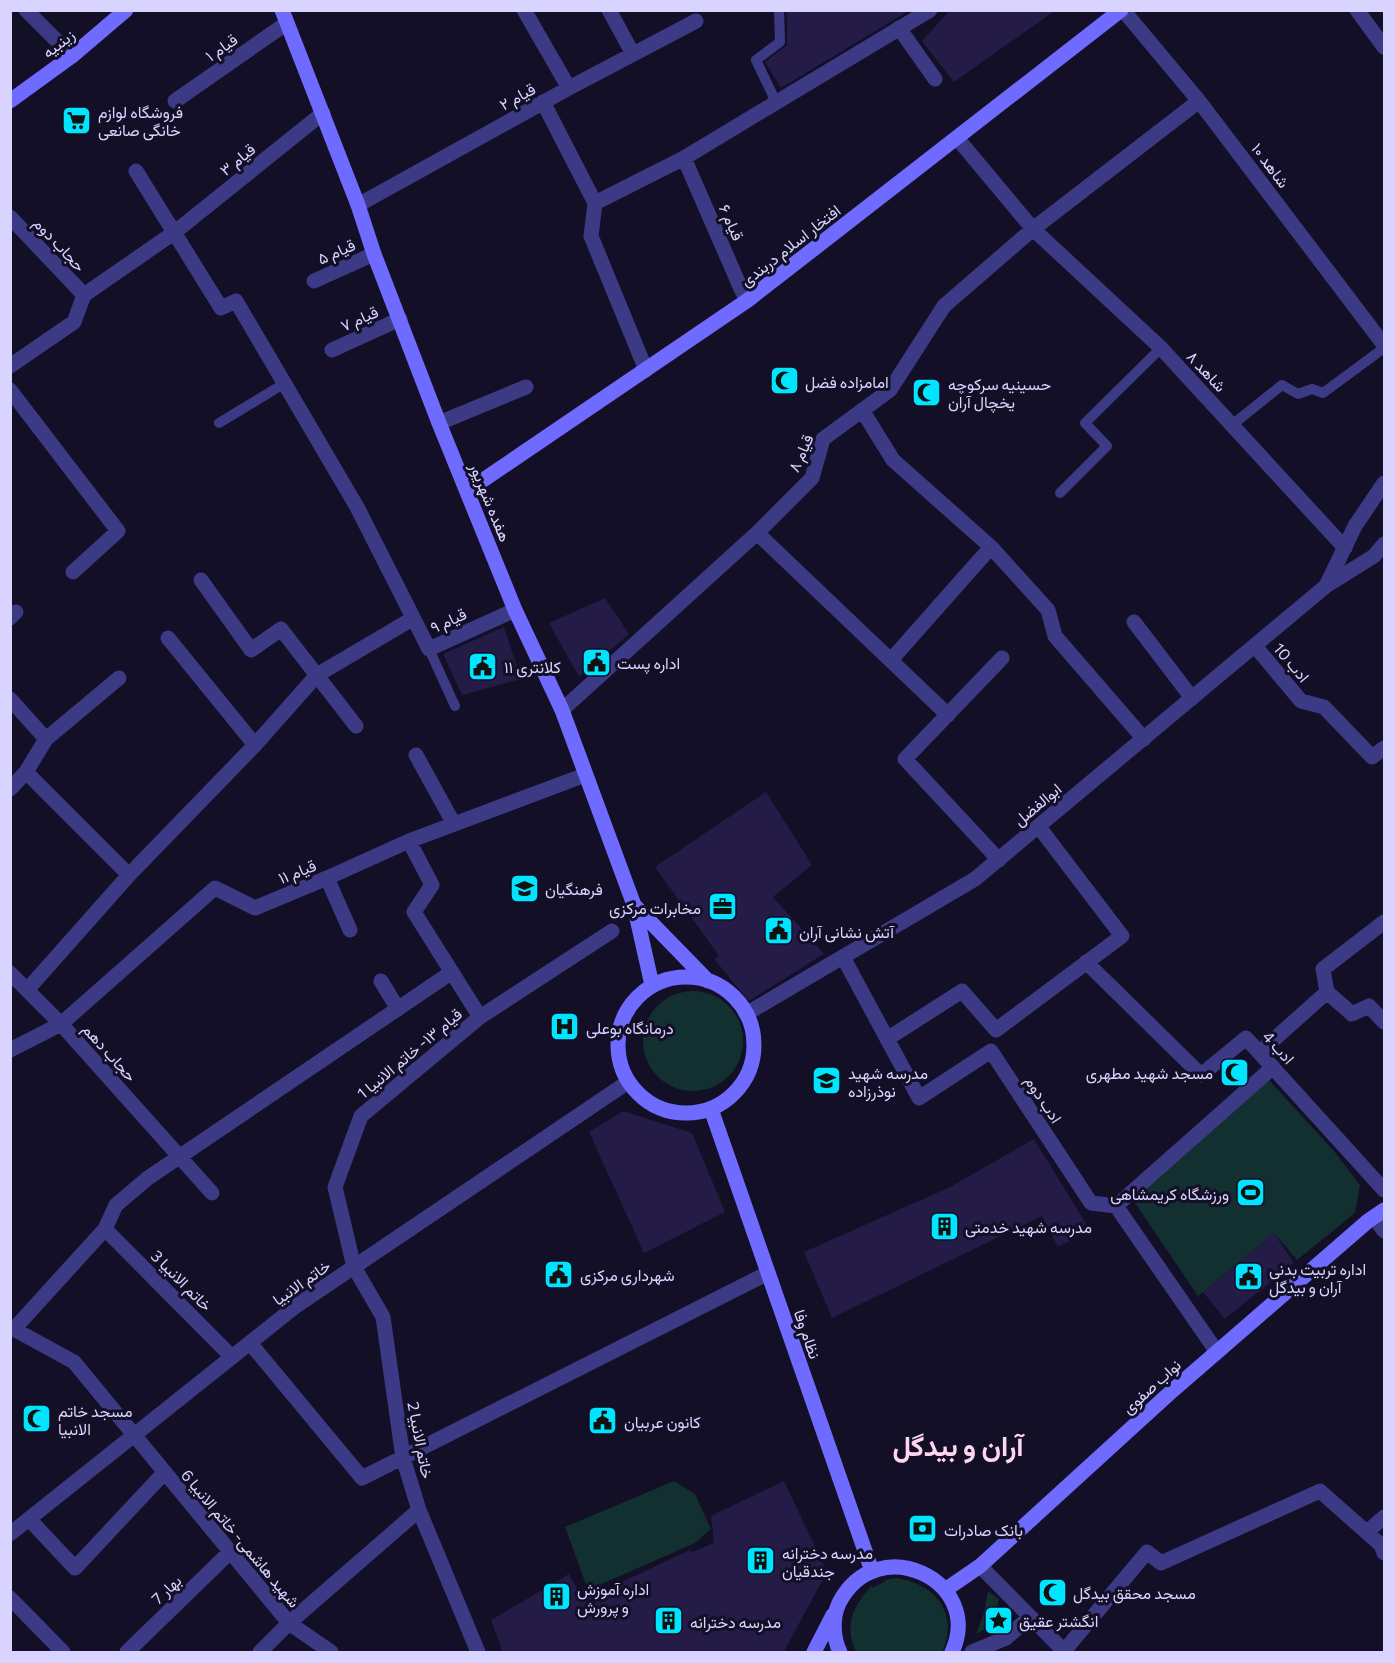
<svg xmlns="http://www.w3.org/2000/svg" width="1395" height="1663" viewBox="0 0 1395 1663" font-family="Commissioner,Vazirmatn,sans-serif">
<rect width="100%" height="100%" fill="#130f26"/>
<path fill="#12302f" d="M643 1041a50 50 0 1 1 100 0a50 50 0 1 1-100 0Z
M1268,1079l66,72 26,34 -5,28 -58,47 -23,-27 -76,63 -65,-96z
M674,1481l21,13 16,35 -16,14 -107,47 -23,-63z
M896,1578c39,5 64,36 46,74h-86c-13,-27 -2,-47 16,-67v3l14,-7 -2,-1z
M988,1591l11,8 -7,26 -16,9 8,-21z"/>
<path fill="#241b47" d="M787,10h123l-129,78 -16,-26 22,-17z
M950,10h106l-102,72 -32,-41z
M605,598l24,36 -50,43 -30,-54z
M504,627l17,52 -59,16 -19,-41z
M766,792l46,73 -39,32 51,57 -75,47 -35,-42 5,-3 -64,-89z
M623,1111l69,22 33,79 -81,41 -55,-121z
M1034,1139l56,91 -32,17 -16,-31 -210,102 -28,-66 146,-65z
M1274,1233l20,30 -69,56 -22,-27z
M784,1481l43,91 -44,81h-280l-12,-33 78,-46 14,26 107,-50 2,2 22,-9 -3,-27z"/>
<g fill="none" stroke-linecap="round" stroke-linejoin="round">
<path stroke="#3d3a85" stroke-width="10" d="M776,102l-20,-42 24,-18 -1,-32
M219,423l66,-40
M1232,425l50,-40 16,9 14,-5 11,4 61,-45
M1060,493l47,-47 -22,-23 76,-75
M429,649l26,57"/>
<path stroke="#3d3a85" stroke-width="15" d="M439,423l87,-36"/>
<path stroke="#3d3a85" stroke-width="15" d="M26,10l46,46
M524,10l45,78
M609,10l24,44
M1123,10l76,91 185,244
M1357,10l27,37
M899,28l36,51
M175,101l112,-78
M543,102l52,101 -4,33 55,134
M957,138l76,91 128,119 184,200
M684,158l58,133 6,9
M136,171l85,137 15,-7 121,206 72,142 86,-39
M595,203l89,-45 246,-148
M358,205l211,-117 127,-67
M10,217l74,78
M314,281l60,-27
M332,350l68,-31
M10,366l64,-44 10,-27 91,-63 148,-119
M10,390l108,141 -45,41
M862,410l31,50 98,87 57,63 7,26 89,103
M757,533l191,182
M201,580l50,70 30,-21 75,97
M10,618l6,-6
M1134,622l58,76
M168,638l87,107
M1255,646l46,55 23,6 48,50 12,-9
M891,660l100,-113
M10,699l36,40
M562,710l195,-177 55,-55 11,-39 67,-49 54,-84 89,-77 166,-128
M416,755l38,69
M26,772l103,103
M10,789l16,-17 20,-33 73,-61
M409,841l23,44 -18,27 66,105
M999,860l-94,-101 97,-101
M327,878l23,52
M843,957l76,141 72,-47 100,152 25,3 101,146
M1086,962l115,113 45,-37 138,152
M10,973l51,51 151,169
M381,981l17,28
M27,990l102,-115 126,-130 62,-70 95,-56
M1327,992l25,22 17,-8 15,16
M887,1039l75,-48 34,39 126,-94 -83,-109
M10,1050l51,-26 154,-136 40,20 72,-30 82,-37 176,-66
M1260,1052l67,-60 -4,-23 61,-47
M1116,1206l157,-139
M1374,1217l10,14
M105,1229l127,128
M10,1327l64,35 215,261 42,29
M14,1329l91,-100 11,-24 32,-27 304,-206
M250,1343l112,135 406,-205
M29,1519l46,49 89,-95
M1367,1532l17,-15
M980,1566l85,86
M10,1598l53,54
M1064,1651l83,-99 14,11 159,-72 61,54 3,8
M127,1652l103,-100
M260,1652l29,-29 130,-113
M478,1652l-59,-142 -16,-52 -20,-141 -29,-50 -19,-80 26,-71 119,-99 132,-86
M972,1652l34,-14 24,-21"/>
<path stroke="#3d3a85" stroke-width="15" d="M1326,586l29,-60 29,-43
M746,1014l229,-135 351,-293 48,-30 10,-12
M10,1534l286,-228 332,-224"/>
<path stroke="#6f6bff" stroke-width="15" d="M282,10l76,195 16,49 65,169 76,187 47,100 72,195 74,76
M10,101l62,-45 54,-46
M467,491l281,-191 373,-290
M634,905l18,80
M618 1045a68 68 0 1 1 136 0a68 68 0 1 1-136 0Z
M711,1109l161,462
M945,1590l35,-24 192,-175 196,-170 16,-11
M814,1652l19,-37
M840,1652c-7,-14 -8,-34 -1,-49 38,-74 146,-22 113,49"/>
</g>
<defs>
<symbol id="supermarket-square" viewBox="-11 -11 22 22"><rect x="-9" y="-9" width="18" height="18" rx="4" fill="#00e5ff" stroke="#130f26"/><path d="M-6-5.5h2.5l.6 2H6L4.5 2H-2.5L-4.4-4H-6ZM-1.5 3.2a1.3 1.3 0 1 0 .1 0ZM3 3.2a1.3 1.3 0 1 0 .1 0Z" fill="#111"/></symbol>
<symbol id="mosque-square" viewBox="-11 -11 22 22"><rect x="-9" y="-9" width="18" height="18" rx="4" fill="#00e5ff" stroke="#130f26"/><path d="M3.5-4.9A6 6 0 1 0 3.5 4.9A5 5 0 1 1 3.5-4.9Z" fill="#111"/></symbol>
<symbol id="civic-square" viewBox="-11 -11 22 22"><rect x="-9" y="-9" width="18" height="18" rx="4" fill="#00e5ff" stroke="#130f26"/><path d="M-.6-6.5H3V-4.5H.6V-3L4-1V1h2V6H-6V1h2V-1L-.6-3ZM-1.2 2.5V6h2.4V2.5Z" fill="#111"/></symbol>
<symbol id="university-square" viewBox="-11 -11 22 22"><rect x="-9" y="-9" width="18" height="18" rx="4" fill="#00e5ff" stroke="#130f26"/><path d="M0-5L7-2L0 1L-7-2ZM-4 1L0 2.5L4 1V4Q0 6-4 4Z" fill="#111"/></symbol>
<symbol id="office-square" viewBox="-11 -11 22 22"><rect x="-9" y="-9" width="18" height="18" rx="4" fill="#00e5ff" stroke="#130f26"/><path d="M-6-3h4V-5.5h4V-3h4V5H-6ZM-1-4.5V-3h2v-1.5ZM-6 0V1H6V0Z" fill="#111"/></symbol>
<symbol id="hospital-square" viewBox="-11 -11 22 22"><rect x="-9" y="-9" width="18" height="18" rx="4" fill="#00e5ff" stroke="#130f26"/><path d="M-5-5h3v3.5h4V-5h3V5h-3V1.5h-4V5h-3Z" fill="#111"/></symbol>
<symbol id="school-square" viewBox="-11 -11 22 22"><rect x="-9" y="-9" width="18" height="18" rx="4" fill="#00e5ff" stroke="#130f26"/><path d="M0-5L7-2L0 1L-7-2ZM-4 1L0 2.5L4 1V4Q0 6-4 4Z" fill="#111"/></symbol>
<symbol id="stadium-square" viewBox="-11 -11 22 22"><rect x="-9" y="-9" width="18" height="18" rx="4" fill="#00e5ff" stroke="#130f26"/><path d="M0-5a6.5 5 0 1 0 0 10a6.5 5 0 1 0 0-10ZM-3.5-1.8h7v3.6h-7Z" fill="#111"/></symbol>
<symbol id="building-square" viewBox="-11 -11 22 22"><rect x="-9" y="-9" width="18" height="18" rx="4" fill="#00e5ff" stroke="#130f26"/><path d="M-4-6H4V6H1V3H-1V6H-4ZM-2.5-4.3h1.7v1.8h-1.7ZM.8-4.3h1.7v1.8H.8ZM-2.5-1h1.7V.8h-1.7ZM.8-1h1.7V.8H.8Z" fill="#111"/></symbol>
<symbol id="bank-square" viewBox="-11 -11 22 22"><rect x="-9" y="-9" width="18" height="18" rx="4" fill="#00e5ff" stroke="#130f26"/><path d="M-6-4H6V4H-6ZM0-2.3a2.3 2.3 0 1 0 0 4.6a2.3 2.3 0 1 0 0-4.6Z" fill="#111"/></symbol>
<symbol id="sight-square" viewBox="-11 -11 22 22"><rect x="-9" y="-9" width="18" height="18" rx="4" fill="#00e5ff" stroke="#130f26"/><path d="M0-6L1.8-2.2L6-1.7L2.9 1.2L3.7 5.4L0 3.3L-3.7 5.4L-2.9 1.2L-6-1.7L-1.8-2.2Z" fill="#111"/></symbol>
</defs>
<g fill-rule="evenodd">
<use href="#supermarket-square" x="60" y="104" width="33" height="33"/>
<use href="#mosque-square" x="768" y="364" width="33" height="33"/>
<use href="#mosque-square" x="910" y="376" width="33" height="33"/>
<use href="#civic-square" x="580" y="646" width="33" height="33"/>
<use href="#civic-square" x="466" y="650" width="33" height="33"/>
<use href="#university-square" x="508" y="872" width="33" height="33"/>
<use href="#office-square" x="706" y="890" width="33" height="33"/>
<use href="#civic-square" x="762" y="914" width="33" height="33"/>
<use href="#hospital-square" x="548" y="1010" width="33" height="33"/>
<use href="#mosque-square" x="1218" y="1056" width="33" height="33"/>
<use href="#school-square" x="810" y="1064" width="33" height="33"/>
<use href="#stadium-square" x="1234" y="1176" width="33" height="33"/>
<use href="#building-square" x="928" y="1210" width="33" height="33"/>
<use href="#civic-square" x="542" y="1258" width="33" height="33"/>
<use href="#civic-square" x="1232" y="1260" width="33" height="33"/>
<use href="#mosque-square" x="20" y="1402" width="33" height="33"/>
<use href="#civic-square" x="586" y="1404" width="33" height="33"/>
<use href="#bank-square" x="906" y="1512" width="33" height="33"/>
<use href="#building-square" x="744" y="1544" width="33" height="33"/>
<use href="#mosque-square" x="1036" y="1576" width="33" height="33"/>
<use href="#building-square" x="540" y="1580" width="33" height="33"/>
<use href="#sight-square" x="982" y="1604" width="33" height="33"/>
<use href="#building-square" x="652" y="1604" width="33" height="33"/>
</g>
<g text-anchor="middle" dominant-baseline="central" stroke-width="6" stroke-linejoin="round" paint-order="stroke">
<g font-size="16" fill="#d9d4ff" stroke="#130f26">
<text transform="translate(58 43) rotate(-38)">زینبیه</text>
<text transform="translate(221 47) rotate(-35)">قیام ۱</text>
<text transform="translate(517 96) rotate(-29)">قیام ۲</text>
<text transform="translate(237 159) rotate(-39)">قیام ۳</text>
<text transform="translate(1271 165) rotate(53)">شاهد ۱۰</text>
<text transform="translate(732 222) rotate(66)">قیام ۶</text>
<text transform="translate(60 244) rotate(47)">حجاب دوم</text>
<text transform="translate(790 245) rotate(-38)">افتخار اسلام دربندی</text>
<text transform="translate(336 251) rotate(-24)">قیام ۵</text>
<text transform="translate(359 318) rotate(-24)">قیام ۷</text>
<text transform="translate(1207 371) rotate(47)">شاهد ۸</text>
<text transform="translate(800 453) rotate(-66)">قیام ۸</text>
<text transform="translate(491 502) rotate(68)">هفده شهریور</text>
<text transform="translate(448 620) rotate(-25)">قیام ۹</text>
<text transform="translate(1292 662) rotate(50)">ادب 10</text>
<text transform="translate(1037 804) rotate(-40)">ابوالفضل</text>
<text transform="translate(297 871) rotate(-22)">قیام ۱۱</text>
<text transform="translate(1279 1047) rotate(48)">ادب 4</text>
<text transform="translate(110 1052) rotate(48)">حجاب دهم</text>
<text transform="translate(409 1053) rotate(-40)">قیام ۱۳- خاتم الانبیا 1</text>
<text transform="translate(1044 1099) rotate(57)">ادب دوم</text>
<text transform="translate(182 1280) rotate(45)">خاتم الانبیا 3</text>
<text transform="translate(301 1282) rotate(-35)">خاتم الانبیا</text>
<text transform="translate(808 1334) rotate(71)">نظام وفا</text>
<text transform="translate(1151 1386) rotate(-42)">نواب صفوی</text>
<text transform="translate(421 1440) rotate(79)">خاتم الانبیا 2</text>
<text transform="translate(241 1538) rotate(50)">شهید هاشمی- خاتم الانبیا 6</text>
<text transform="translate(166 1589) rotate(-44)">بهار 7</text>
</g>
<g font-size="16" fill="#d9d4ff" stroke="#130f26" text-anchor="start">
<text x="98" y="111">فروشگاه لوازم<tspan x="98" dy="18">خانگی صانعی</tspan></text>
<text x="805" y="381">امامزاده فضل</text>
<text x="948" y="383">حسینیه سرکوچه<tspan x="948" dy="18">یخچال آران</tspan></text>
<text x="617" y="662">اداره پست</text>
<text x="504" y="666">کلانتری ۱۱</text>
<text x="545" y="888">فرهنگیان</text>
<text x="701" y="907" text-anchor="end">مخابرات مرکزی</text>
<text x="799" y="931">آتش نشانی آران</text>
<text x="586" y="1027">درمانگاه بوعلی</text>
<text x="848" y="1072">مدرسه شهید<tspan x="848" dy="18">نوذرزاده</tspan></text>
<text x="1213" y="1072" text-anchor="end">مسجد شهید مطهری</text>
<text x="1229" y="1193" text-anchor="end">ورزشگاه کریمشاهی</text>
<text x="965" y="1226">مدرسه شهید خدمتی</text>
<text x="1269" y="1268">اداره تربیت بدنی<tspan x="1269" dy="18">آران و بیدگل</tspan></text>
<text x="580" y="1274">شهرداری مرکزی</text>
<text x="58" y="1410">مسجد خاتم<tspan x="58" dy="18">الانبیا</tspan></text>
<text x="624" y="1421">کانون عربیان</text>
<text x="944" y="1529">بانک صادرات</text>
<text x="782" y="1552">مدرسه دخترانه<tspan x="782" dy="18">جندقیان</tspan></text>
<text x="577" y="1588">اداره آموزش<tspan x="577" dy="18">و پرورش</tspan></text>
<text x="1073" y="1592">مسجد محقق بیدگل</text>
<text x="1019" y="1620">انگشتر عقیق</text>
<text x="690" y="1621">مدرسه دخترانه</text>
</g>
<g font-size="28" font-weight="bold" fill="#ffd6f0" stroke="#130f26">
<text x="958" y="1445">آران و بیدگل</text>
</g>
</g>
<rect width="1395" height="1663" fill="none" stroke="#d9d4ff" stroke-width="24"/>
</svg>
